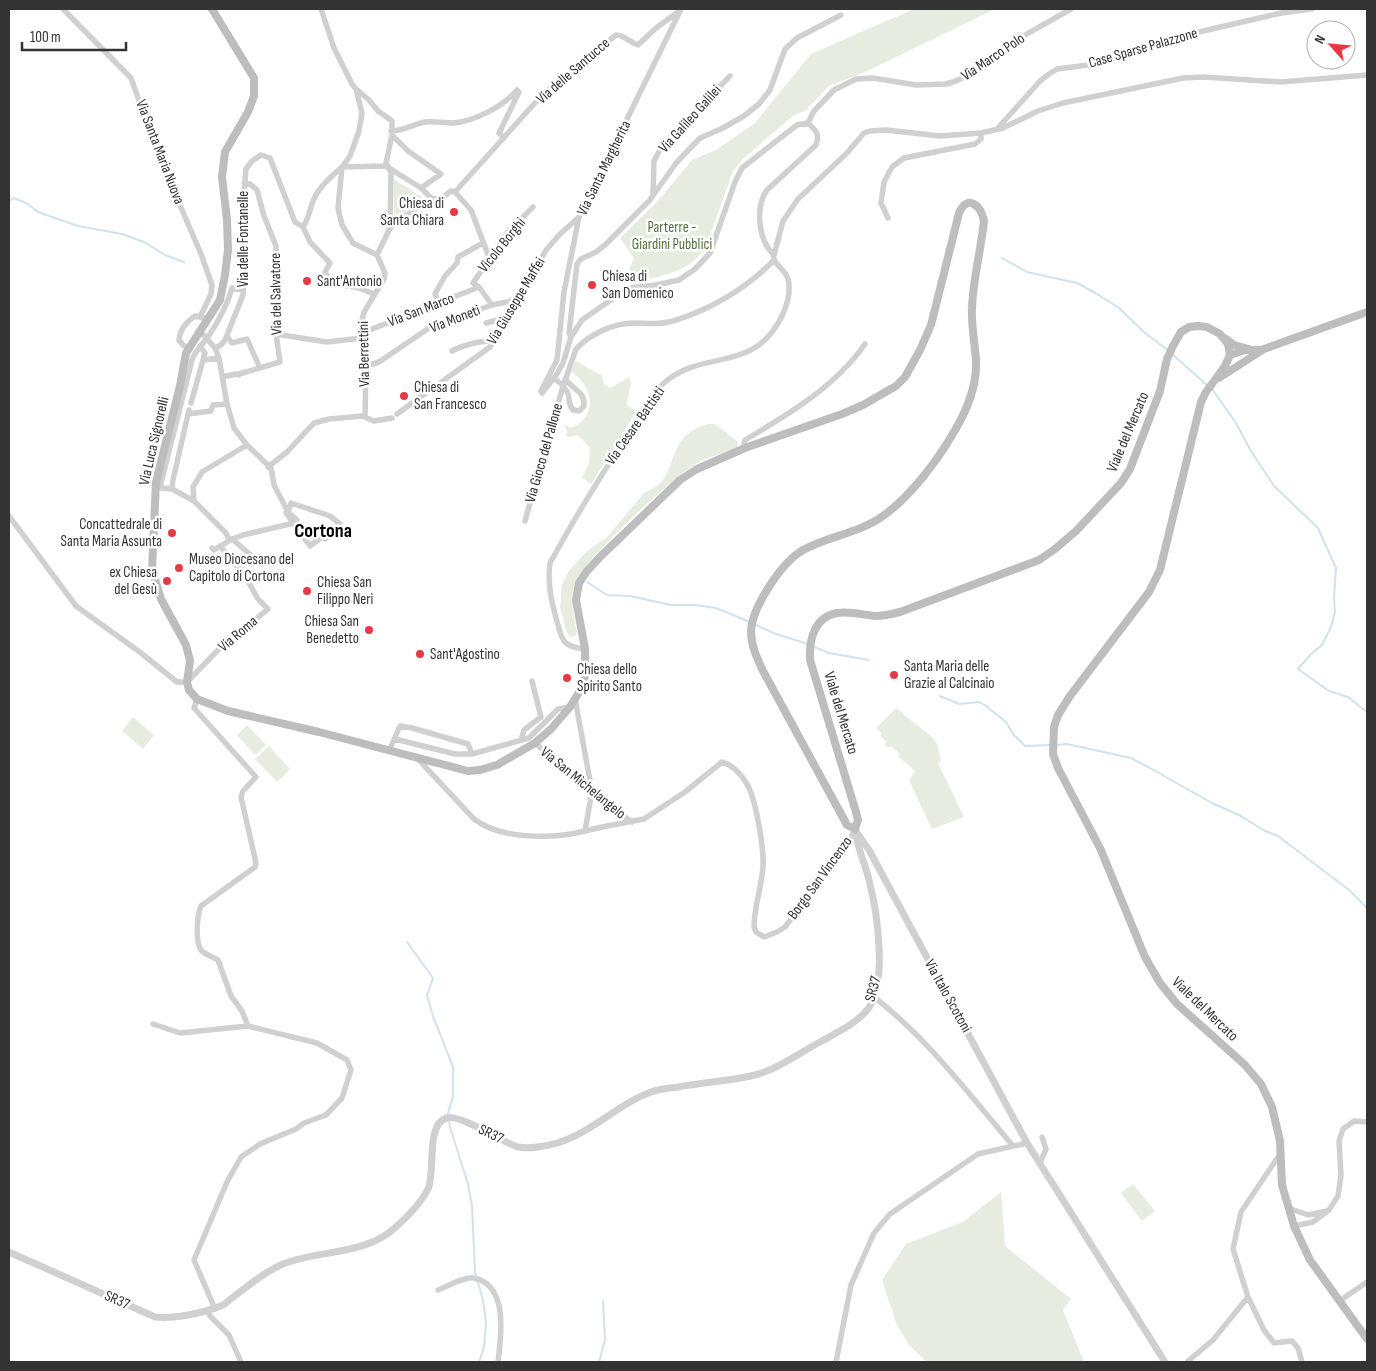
<svg xmlns="http://www.w3.org/2000/svg" width="1376" height="1371" viewBox="0 0 1376 1371" font-family="'Sofia Sans Condensed',sans-serif">
<rect width="100%" height="100%" fill="#fff"/>
<path fill="#e6ecdf" d="M914,9h81l-130,63 -36,14 -24,25 -11,4 -51,44 -10,12 -25,70c-13,31 -44,34 -72,41l-7,-12 5,-12 -14,-20 38,-37 34,-41 24,-10 39,-27 56,-69z
M394,179l32,21 -32,23z
M576,361l22,13h3l3,10 6,4 19,-11 2,5 -4,23 9,7 -45,72 -9,-6 7,-15 1,-15 -12,-13 -7,2 -5,-1 1,-5 -3,-6 8,3c4,-3 10,-6 13,-10 11,-16 2,-37 -14,-46z
M708,424h7l23,18 -1,7c-13,4 -28,7 -40,14 -24,14 -113,96 -122,120 -6,16 -1,34 2,50l-2,3 -5,1 -4,-7 -6,-23 2,-22 6,-13 18,-20 21,-15 38,-45c28,-9 23,-34 37,-52 7,-9 16,-13 26,-16z
M896,708l37,30 4,6 4,17 -3,2 26,54 -32,12 -23,-49 6,-9 -17,-15 2,-2 -9,-8 -2,2 -5,-3 3,-3 -7,-6 1,-3 -5,-5z
M133,717l21,18 -11,14 -21,-18z
M247,725l19,20 -11,10 -18,-20z
M269,746l21,23 -13,13 -22,-23z
M1133,1184l22,27 -13,10 -21,-28z
M1001,1192l4,54 66,53 -8,11 21,52h-157l-18,-17 -12,-20 -15,-45 24,-36 57,-22z"/>
<g fill="none" stroke-linecap="round" stroke-linejoin="round">
<path stroke="#cfe2ee" stroke-width="2" d="M9,201l5,-3 14,6 10,8 40,14 44,8 22,8 21,13 19,7
M1002,258l25,14 50,11 20,11 22,14 26,25 24,18
M1172,354l36,32
M1212,389l24,34 15,28 23,35 44,42 18,40 -2,31 1,12 -4,16 -9,18 -12,10 -12,14 31,22 19,6 19,15
M587,582l20,13 23,1 41,9h24l21,3 34,14
M754,624l22,10 32,10
M812,646l17,7 40,7
M940,696l19,8 20,-2 7,4 20,16 7,12 12,12 26,-1
M1055,745l12,-1 64,14 19,10 62,35 29,13 22,14 15,6 71,54 18,18
M407,942l26,36 -6,17 6,21 20,51v29l-5,17 2,14 18,57 4,22 3,66 8,28 3,22 -2,25 -5,15
M599,1362l6,-22 -2,-39"/>
<path stroke="#d0d0d0" stroke-width="5.5" d="M63,9l68,69 27,76 43,100 11,31 -1,9 -11,23
M321,9l13,39 18,36 4,5 13,11 9,11 14,10v14l-6,28 3,5 -5,-2 -42,1
M356,89l6,24 -3,18 -9,25 -8,11 -4,41 4,17 11,18 24,12
M808,123l6,-12 20,-21 22,-11 17,-1 43,7 30,-1 10,-3 23,-11 24,-18 8,-9 60,-34
M997,129l43,-48 9,-7 8,-5 47,-6 69,-25 108,-25 31,-4
M391,131c12,0 23,-7 34,-9 9,-1 18,1 28,1 20,-1 51,-17 64,-33
M392,135l16,16 33,23 -20,14
M504,138l-5,-5 20,-41
M342,167c-12,11 -25,21 -30,37 -3,9 -4,15 -9,23l7,15 20,21 -5,9 4,7 6,5 24,4 15,6
M389,168l32,20 10,10 -41,30 1,-55z
M455,192l16,18 18,47
M653,195l1,-34 8,-15 68,-70
M431,198l8,2 12,-9 4,1 88,-98 73,-59c8,0 13,7 22,10l18,-17 22,-16
M888,218l-7,-15 3,-21 8,-15 12,-9 71,-14 6,-5v-6
M774,255l9,-34 15,-22 48,-45 18,-21 6,-2 16,-1 54,6 41,-3 22,-5 35,-17 25,-8 120,-25 21,-1 77,5 86,-7
M439,303l-4,-9 1,-2 9,-16 12,-13 1,-6 25,-14
M492,305l-13,-18 -6,-4 35,-51 25,-25
M486,323l24,-6
M200,331l15,17 4,10 8,46 7,24 13,17 24,23 3,17 14,27 9,8 -3,3 -51,12 -11,4 -18,11 -2,-2
M362,333l117,-46
M276,334l51,8 35,-4
M227,336l5,7 15,-4 13,29
M571,337l-2,-4 8,-69 4,-5 15,-7 9,-7 44,-44 28,-39 23,-24 21,-9 23,-13 15,-12 11,-14 15,-41 12,-11 44,-23
M215,348l6,-3 4,-5 18,-45 3,-56 -5,-9 5,-61 6,-8 9,-6 9,3 25,64 8,5
M189,349l-6,-4 -4,-5c1,-11 7,-18 16,-24l9,2
M452,351c9,-5 32,-12 42,-9
M203,360l16,-2
M366,366l13,-4 53,-36 60,-21 19,-4 7,-6
M222,377l14,-3 3,1v-1l41,-12 -4,-28v-88l-12,-30 -7,-26 -7,-6 -6,-1
M555,379c5,4 11,8 13,15 2,7 0,10 5,16l6,1 5,-5c1,-14 -10,-16 -18,-26
M541,391l16,-31 7,-68 15,-75 102,-208
M542,393l15,-19 6,-11 8,-26 11,-17 46,-32 28,-3 23,-5 16,-11 15,-16 25,-71 7,-14 55,-43 11,-2c8,8 12,10 8,22l-49,45c-11,15 -9,42 1,58 1,2 3,3 5,6 1,2 0,4 2,7 3,6 11,10 13,18 3,11 -1,26 -6,37 -29,59 -79,32 -118,67 -15,14 -26,35 -37,53 -27,41 -53,83 -77,127 -3,22 2,41 8,62 2,6 3,14 8,18 5,5 13,5 19,6
M191,403l14,-50 -5,-7
M189,410l-16,70 -1,9 22,12 32,32 3,7
M188,414l23,-3 2,-6 14,-1
M397,414l93,-67 20,-30 20,-41 17,-27 12,-14 20,-18
M365,417l1,-51 -4,-28v-18l2,-8 20,-33 1,-6 -8,-18 13,-27
M745,448l-1,-5 1,-3c44,-26 91,-54 120,-96
M268,467l19,-15 27,-29 15,-4 33,-3 12,5 18,-3
M172,489l-11,-1v-5l31,-123c3,-9 10,-15 16,-23 10,-15 19,-31 24,-49l11,2
M194,501l-1,-14 9,-15 45,-27
M291,503l39,13 10,8 -4,7 -11,8 -2,-3 -13,10 -24,-33 2,-1z
M9,516l67,90 65,47 36,29h10l29,-30 52,-43 -10,-10 -13,-23 -25,-30
M525,521l38,-135 13,-37c14,-15 38,-26 58,-26 13,0 26,2 39,-2 37,-11 74,-33 101,-61
M232,539l20,17
M197,699l-3,9 62,69 -13,14 -2,6 15,66 -1,4 -54,39c-4,9 -6,35 0,44 3,4 12,7 17,10l13,36 11,15 6,15
M575,699l16,87v11l-6,34 17,-4 42,-8 41,-27 37,-30c11,3 19,12 25,22 9,15 17,65 16,82 -1,21 -9,40 -9,61l2,5 8,5 13,-5 8,-5 63,-84 7,-14
M521,740l3,-10 17,-13 -9,-36
M535,743l50,45 47,34
M389,751l11,-25 12,2 56,16 4,10h-17l-60,-15
M472,754l57,-16 29,-29 12,-2
M417,758l57,61c27,21 80,20 111,12
M874,997c54,42 95,97 139,149
M153,1024l27,9 68,-7 69,17 30,17 4,10 -9,28 -16,17 -22,8 -8,6 -36,15 -19,13 -14,25 -33,78 21,49
M1280,1154l-39,58 -8,37 15,48 16,33 10,13 18,-2 6,7 4,14
M1040,1163l6,-14 -4,-12
M1288,1208l20,7 19,-4
M1294,1226l19,-4 16,-12 9,-14 3,-21 -2,-34 4,-12 11,-8 13,1
M438,1290c8,-3 28,-14 36,-12 35,7 27,59 24,84
M1341,1300l26,-18
M207,1310l3,6 19,19 12,27
M836,1362l15,-77 23,-52 16,-19 88,-60 49,-11
M1187,1362l26,-22 35,-43"/>
<path stroke="#d0d0d0" stroke-width="7" d="M855,830l14,20 158,293 138,219
M9,1252l146,65c19,2 50,-4 68,-12 19,-14 39,-32 60,-41 38,-15 83,-8 114,-38 11,-10 24,-23 31,-37 8,-18 -3,-65 19,-71 14,-4 54,24 71,29 6,1 13,1 19,0 48,-4 75,-42 117,-56 8,-2 17,-3 24,-4 26,-5 52,-6 77,-12 23,-6 44,-22 65,-33 16,-9 36,-18 48,-33 20,-27 9,-98 1,-129 -4,-17 -12,-32 -14,-51"/>
<path stroke="#bdbdbd" stroke-width="8" d="M212,9l42,69v18l-6,16 -23,40 -3,25 5,43 1,30 -3,25 -5,25 -34,53 -6,33 -24,96 -4,88 9,29 25,46 4,16 -3,21 2,8 8,9 31,12 91,21 149,39 12,-1 17,-5 38,-22 16,-14 19,-22 14,-23 1,-8v-27l-9,-49 3,-17 8,-12 14,-15 79,-76 17,-11 48,-21 97,-34 21,-9 33,-19 9,-9 15,-27 11,-25 28,-112c9,-20 22,-7 25,8 -3,29 -11,58 -12,87 -1,17 3,35 4,53 1,26 -9,49 -22,71 -17,29 -43,64 -71,84 -24,17 -54,20 -80,34 -21,12 -51,57 -52,81 0,15 6,27 12,40l84,154 8,4 3,-9 -2,-8 -46,-152c-1,-20 4,-43 27,-47 13,-2 26,2 39,3 8,0 16,-2 24,-4l139,-52 16,-11 21,-18 45,-48 9,-14 30,-78 7,-32 6,-13 8,-14 8,-5 9,-1 9,1 13,7 8,10 2,11 -5,11 -19,26 -5,10 -41,168 -11,22 -79,104 -12,19 -4,12 -1,27 5,14 42,80 45,109 15,26 17,21 68,61 16,19 11,23 8,34 2,44 12,41 16,34 57,79
M1226,339l8,6 15,4
M1230,355l15,-5h17
M1219,378l45,-29 103,-37"/>
</g>
<g fill="#e63946" stroke="#fff" stroke-width="2">
<circle cx="454" cy="212" r="5"/>
<circle cx="307" cy="281" r="5"/>
<circle cx="592" cy="285" r="5"/>
<circle cx="404" cy="396" r="5"/>
<circle cx="172" cy="533" r="5"/>
<circle cx="179" cy="568" r="5"/>
<circle cx="167" cy="581" r="5"/>
<circle cx="307" cy="591" r="5"/>
<circle cx="369" cy="630" r="5"/>
<circle cx="420" cy="654" r="5"/>
<circle cx="894" cy="675" r="5"/>
<circle cx="567" cy="678" r="5"/>
</g>
<g text-anchor="middle" dominant-baseline="central" stroke-width="5" stroke-linejoin="round" paint-order="stroke">
<g font-size="15" fill="#333" stroke="#fff">
<text transform="translate(1143 48) rotate(-16)">Case Sparse Palazzone</text>
<text transform="translate(993 57) rotate(-34)">Via Marco Polo</text>
<text transform="translate(573 71) rotate(-41)">Via delle Santucce</text>
<text transform="translate(690 119) rotate(-48)">Via Galileo Galilei</text>
<text transform="translate(160 152) rotate(69)">Via Santa Maria Nuova</text>
<text transform="translate(604 168) rotate(-64)">Via Santa Margherita</text>
<text transform="translate(243 239) rotate(-90)">Via delle Fontanelle</text>
<text transform="translate(502 245) rotate(-51)">Vicolo Borghi</text>
<text transform="translate(276 294) rotate(-91)">Via del Salvatore</text>
<text transform="translate(516 301) rotate(-59)">Via Giuseppe Maffei</text>
<text transform="translate(421 310) rotate(-21)">Via San Marco</text>
<text transform="translate(455 319) rotate(-21)">Via Moneti</text>
<text transform="translate(364 354) rotate(-91)">Via Berrettini</text>
<text transform="translate(635 426) rotate(-55)">Via Cesare Battisti</text>
<text transform="translate(1128 432) rotate(-67)">Viale del Mercato</text>
<text transform="translate(154 441) rotate(-77)">Via Luca Signorelli</text>
<text transform="translate(544 453) rotate(-74)">Via Gioco del Pallone</text>
<text transform="translate(238 634) rotate(-40)">Via Roma</text>
<text transform="translate(841 713) rotate(73)">Viale del Mercato</text>
<text transform="translate(583 783) rotate(39)">Via San Michelangelo</text>
<text transform="translate(820 878) rotate(-54)">Borgo San Vincenzo</text>
<text transform="translate(873 989) rotate(-75)">SR37</text>
<text transform="translate(948 996) rotate(61)">Via Italo Scotoni</text>
<text transform="translate(1205 1009) rotate(44)">Viale del Mercato</text>
<text transform="translate(491 1134) rotate(26)">SR37</text>
<text transform="translate(117 1300) rotate(24)">SR37</text>
</g>
<g font-size="15" fill="#333" stroke="#fff" text-anchor="start">
<text x="444" y="203" text-anchor="end">Chiesa di<tspan x="444" dy="17">Santa Chiara</tspan></text>
<text x="602" y="276">Chiesa di<tspan x="602" dy="17">San Domenico</tspan></text>
<text x="317" y="281">Sant'Antonio</text>
<text x="414" y="387">Chiesa di<tspan x="414" dy="17">San Francesco</tspan></text>
<text x="162" y="524" text-anchor="end">Concattedrale di<tspan x="162" dy="17">Santa Maria Assunta</tspan></text>
<text x="189" y="559">Museo Diocesano del<tspan x="189" dy="17">Capitolo di Cortona</tspan></text>
<text x="157" y="572" text-anchor="end">ex Chiesa<tspan x="157" dy="17">del Gesù</tspan></text>
<text x="317" y="582">Chiesa San<tspan x="317" dy="17">Filippo Neri</tspan></text>
<text x="359" y="621" text-anchor="end">Chiesa San<tspan x="359" dy="17">Benedetto</tspan></text>
<text x="430" y="654">Sant'Agostino</text>
<text x="904" y="666">Santa Maria delle<tspan x="904" dy="17">Grazie al Calcinaio</tspan></text>
<text x="577" y="669">Chiesa dello<tspan x="577" dy="17">Spirito Santo</tspan></text>
</g>
<g font-size="15" fill="#56703f" stroke="#fff">
<text x="672" y="227">Parterre -<tspan x="672" dy="17">Giardini Pubblici</tspan></text>
</g>
<g font-size="20" font-weight="bold" fill="#000" stroke="#fff">
<text x="323" y="531">Cortona</text>
</g>
</g>
<rect width="1376" height="1371" fill="none" stroke="#333333" stroke-width="20"/>
<g transform="translate(1331 45) rotate(297)"><circle r="24" fill="#ffffff" stroke="#adadad"/>
<path d="M0-4L9 19L0 12L-9 19Z" fill="#e63946"/>
<text y="-8" font-size="14" font-weight="bold" text-anchor="middle" fill="#333333">N</text>
</g>
<path d="M22 42v8h104v-8" fill="none" stroke="#333333" stroke-width="2.5"/>
<text x="30" y="42" font-size="15" fill="#333333" stroke="#ffffff" stroke-width="4" paint-order="stroke">100 m</text>
</svg>
